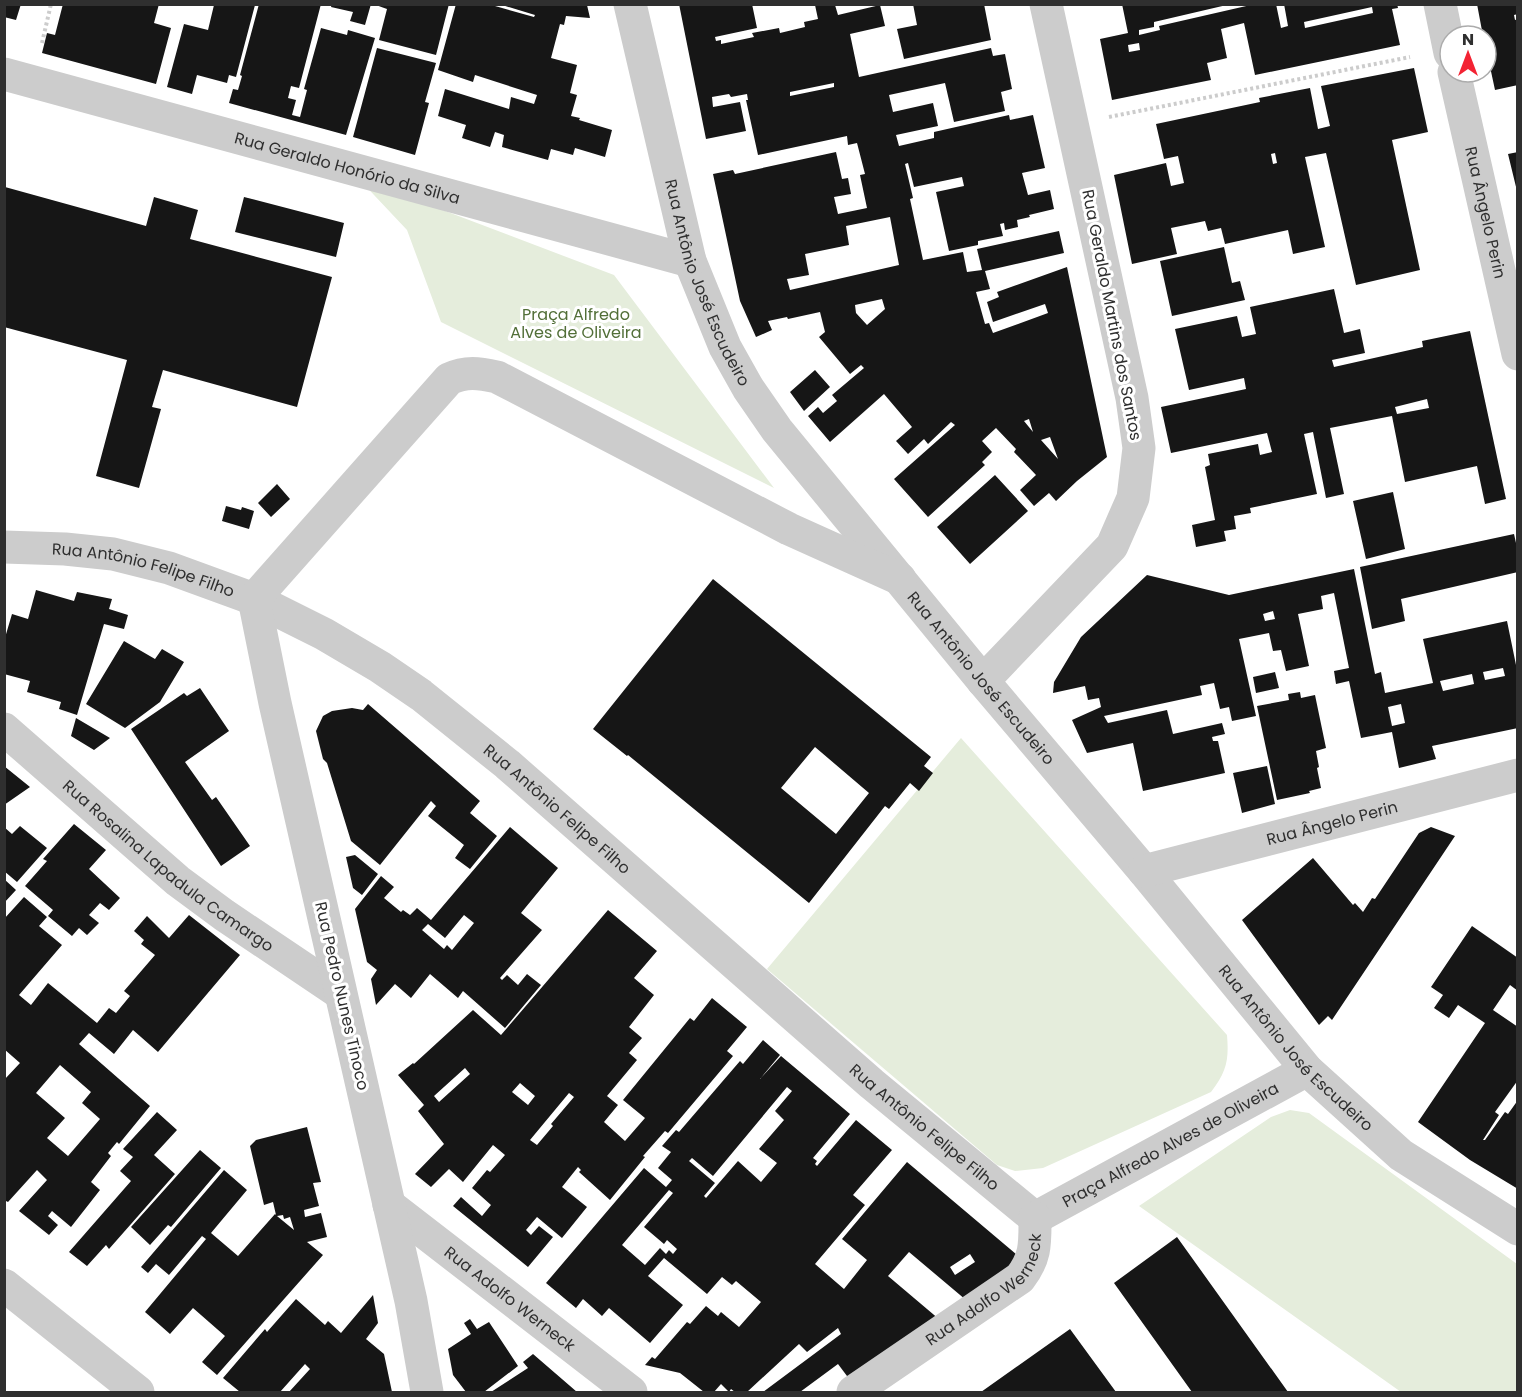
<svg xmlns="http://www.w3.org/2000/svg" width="1522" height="1397" viewBox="0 0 1522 1397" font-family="Poppins,sans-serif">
<rect width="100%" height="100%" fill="#fff"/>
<path fill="#e5eddc" d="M358,178l256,97 160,213 -333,-166 -34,-92z
M961,738l266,297c2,25 0,36 -16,57l-168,76 -28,3 -18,-6 -230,-196z
M1290,1110l19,3 208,151v128h-116l-262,-186 132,-89z"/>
<path fill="#161616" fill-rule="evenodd" d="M4,4h17l-5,16 -12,-3z
M63,4h96l-5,19 17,5 -15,56 -114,-31 5,-20 8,2z
M259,4h62l-22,84 -8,-2 -3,12 8,2 -4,15 8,2 7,-27 -3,-1 17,-61 26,7 1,-5 27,8 -29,97 -117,-32 4,-14 5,1 4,-14 -2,-1z
M332,4h39l-6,21 -15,-4 3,-9 -22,-5z
M373,4h76l-13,51 -57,-15 8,-31z
M456,4h32l46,13 1,-2 -33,-10h85l3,13 -24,-2 -2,9 -4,-1 -9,34 26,7 -7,28 7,2 -6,21 9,2 -1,2 33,10 -7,27 -30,-9 -2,7 -22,-6 -3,11 -46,-13 2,-12 -9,-3 -5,15 -28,-9 4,-13 -28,-9 7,-27 64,20 2,-12 23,7 3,-9 -62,-20 -2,7 -35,-12z
M679,4h73l5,24 -42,9 1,4 5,-1v4l33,-7 -2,-4 27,-5 1,5 25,-6 -1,-5 14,-3 -3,-14h20l3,10 42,-10 5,21 -35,8 9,43 132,-29 2,8 12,-2 7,35 -11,3 4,19 -51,11 -9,-39 -56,12 4,17 40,-9 5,23 -42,9 3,11 35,-8v-6l75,-17 1,5 23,-5 12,53 -23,5 6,22 22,-5 4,19 -25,6 1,2 -13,3 1,7 -13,3 -1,-7 -4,1 3,12 -25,5v4l-29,6 -13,-59 28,-6 -2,-9 -48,10 -6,-24 -3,1 8,34 -3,1 13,61 40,-8 4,20 15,-2 -5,-21 82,-18 5,22 -79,18 5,18 -14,3 9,32 4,-1 4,10 55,-20 -3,-9 -52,18 -6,-20 12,-5 -2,-5 70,-25 40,190 -30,24 -21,20 -7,-8 -15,13 -14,-16 16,-15 -22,-23 2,-3 -20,-21 -14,13 10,11 -10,10 3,3 -57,52 -34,-38 61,-54 -4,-3 -23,22 -4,-5 -16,15 -12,-13 16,-14 -28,-33 -54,48 -22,-26 10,-9 5,6 14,-12 -5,-6 32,-27 -3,-3 -11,9 -31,-37 6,-5 -5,-20 -32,7 -1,-2 -19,4 4,9 -16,7 -16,-36 -27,-127 20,-4 2,4 101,-22 6,27 6,-1 3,16 -17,3 4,17 29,-6 -7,-33 5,-1 -8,-31 -9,2 -1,-9 -89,19 -12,-55h2l-1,-6 -16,3 -2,-3 -17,3 1,10 27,-5 6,29 -40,8zM834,83v4l-44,9v-4zM890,217l9,48 -109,25 -3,-11 22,-4 -4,-21 44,-9 -3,-19zM882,299l3,10 -18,16 -11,-12 -1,-8zM1029,419l4,13 -9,-11zM1050,437l8,22 -17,-19z
M913,4h71l7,36 -87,19 -7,-30 20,-4z
M1122,4h109l-77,18v5l-15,3v5l21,-5 -1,-4 96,-22h21l5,24 7,-2 -4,-22h113l1,4 -6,1 8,36 -145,30 -11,-52 -23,6 6,29 -20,5 4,17 -99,20 -12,-61 28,-6zM1372,7l1,6 -68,15 -1,-6zM1139,43l1,7 -11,2 -1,-7z
M1477,4h41v10l-4,1 1,5 3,-1v66l-23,5 -9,-42v-12h-3z
M214,5h41l-19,72 -7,-2 -2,8 -30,-8 -5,19 -25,-7 17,-63 24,6z
M377,48l59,15 -11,39 4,1 -14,52 -62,-18z
M1414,68l14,64 -36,8 28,130 -64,15 -30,-132 -21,4 20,90 -32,7 -5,-24 -63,14 -4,-16 -13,3 -3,-10 -34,7 6,26 -45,10 -18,-89 52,-12 5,23 13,-3 -6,-27 -14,3 -8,-35 104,-22 -1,-4 51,-10 8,41 12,-3 -9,-40zM1275,153l2,10 -4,1 -2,-10z
M1518,152v39h-1l-9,-37z
M5,187l141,39 8,-29 44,13 -8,29 142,38 -35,130 -134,-37 -11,37 9,2 -22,79 -43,-12 31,-116 -123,-33z
M244,197l100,26 -8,34 -101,-25z
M1224,247l8,36 8,-2 5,19 -73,16 -12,-55z
M1334,289l10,44 16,-4 5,24 -33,7 2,7 89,-20 -1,-6 48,-10 36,168 -21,5 -8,-38 -72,16 -13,-66 -62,12 14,66 -18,4 -13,-66 -9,2 13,60 -67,14 1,5 -17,3 2,13 -12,2 2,10 -30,6 -4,-22 23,-5 -10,-53 5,-2 -2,-11 50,-10 2,11 12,-3 -5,-19 -96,20 -10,-46 85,-18 -2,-11 -55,12 -14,-61 62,-13 5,21 14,-3 -6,-27zM1427,399l2,9 -32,6 -2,-7z
M815,370l15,17 -26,24 -14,-19z
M995,475l33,36 -58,53 -33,-37z
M277,484l13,15 -19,18 -13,-14z
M1393,492l12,57 -39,10 -13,-58z
M226,506l15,4 1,-3 12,4 -5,18 -27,-8z
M1514,534l4,18v20l-117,27 4,22 -33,8 -12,-62z
M1354,569l21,105 6,-2 4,21 48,-10 -10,-44 84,-18 9,44h2v63l-86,18 4,13 -37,9 -7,-36 -31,6 -12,-57 -13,3 -2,-13 15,-3 -15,-75 -13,3 2,13 -25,5 11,52 -23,5 -5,-21 -8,1 -4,-18 -30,6 17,77 -24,5 -3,-14 -9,2 -6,-26 -14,3 2,9 -98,21 4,7 59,-13 6,24 49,-11 3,11 -13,3 1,4h5l7,32 -82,18 -10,-48 -46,10 -15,-33 29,-13 -2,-9 -11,2 -3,-14 -32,7 1,-11 27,-45 66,-62 82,20zM1273,611l2,8 -10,2 -2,-7zM1503,668l2,8 -20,4 -2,-8zM1472,674l2,10 -31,7 -3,-10zM1401,704l4,19 -13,3 -4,-19z
M713,579l218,178 -7,9 9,7 -14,18 -9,-8 -21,26 -4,-3 -76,97 -181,-148 -1,1 -34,-27zM815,747l54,46 -33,41 -55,-46z
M36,590l38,11 3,-9 35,7 -3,10 19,6 -4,14 -20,-5 -27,91 -18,-6 2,-7 -34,-10 3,-11 -26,-7v-33l8,-27 16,5z
M124,641l31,18 7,-10 22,13 -24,40 -35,26 -39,-24z
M1275,672l4,16 -23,5 -3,-16z
M200,688l29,43 -44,31 27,38 4,-3 34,49 -29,20 -90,-137 53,-36 3,3z
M1300,692l1,6 14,-3 11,53 -10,3 3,16 -2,1 4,20 -12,3 1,2 -33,7 -20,-94 32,-6 -1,-6z
M368,704l112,97 -10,12 27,23 -27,33 -15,-11 9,-13 -36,-29 8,-10 -5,-5 -51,64 -29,-24 -24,-78 -4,-4 -7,-28 7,-15 9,-5 20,-3 11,2z
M76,718l34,20 -16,12 -23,-14z
M4,766l26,21 -26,18z
M1267,766l8,38 -33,9 -9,-40z
M74,824l32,26 -17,19 31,29 -11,12 -9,-7 -11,12 10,8 -12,12 -8,-7 -7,8 -24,-20 5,-6 -28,-24 22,-25 -4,-2z
M20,826l27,22 -30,34 -13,-11v-44l8,7z
M510,827l48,41 -37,45 21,17 -42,48 2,2 5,-5 11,10 9,-11 14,11 -36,43 -42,-37 -5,7 -28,-24 -19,24 -16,-14 -19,21 -5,-26 6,-9 -10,-8 -12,-53 26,-33 13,11 -10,11 17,14 2,-2 7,5 7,-7 14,12zM464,915l10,8 -22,27 -5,-5 -3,4 -22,-19 6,-6 17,14z
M1431,827l24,9 -123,184 -4,-4 -9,9 -77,-105 71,-62 40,47 2,-2 8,9 9,-14 3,1 44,-66z
M355,855l23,19 -16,21 -9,-7 -7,-31z
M4,879l12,11 -12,13z
M24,897l23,20 -8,9 23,19 -43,50 12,10 17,-22 49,40 12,-15 7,5 14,-17 -6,-5 31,-36 -14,-11 3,-4 -10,-9 13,-15 22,22 20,-23 51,40 -82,97 -25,-22 -19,24 -25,-21 -10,11 71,62 -31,38 -2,-2 -9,11 3,3 -20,26 9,8 -29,37 -19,-16 -4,5 10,9 -9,10 -30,-24 28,-31 -10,-10 -29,32 -4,-2v-120l16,-17 -16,-14v-130zM60,1065l31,27 -9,11 18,16 -32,37 -21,-18 18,-20 -29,-25z
M608,910l49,41 -23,27 20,17 -25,32 13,11 -13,15 8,7 -30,36 11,9 -14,17 21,19 20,-23 -22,-18 67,-82 4,3 18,-23 35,29 -20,24 6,5 -65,77 -3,-2 -22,25 2,1 -35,43 -31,-28 2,-2 -3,-3 -16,20 25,20 -25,31 -25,-21 -11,13 5,5 8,-9 14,11 -25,30 -75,-61 8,-9 21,19 9,-11 -19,-17 15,-18 3,2 15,-17 -12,-10 -30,37 -14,-13 -18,18 -16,-13 29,-30 -26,-33 6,-6 -26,-30 15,-12 1,1 59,-54 28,25zM465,1068l5,6 -31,28 -5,-6zM520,1083l15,13 -7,9 -16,-13zM569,1093l5,4 -23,27 2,2 -16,19 -7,-5z
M1472,926l46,32v33l-8,-6 -17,25 25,17v53l-23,32 4,3 -16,25h2l20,-28 3,2 10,-14v89l-48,-29 -52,-38 67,-99 -27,-18 -9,13 -15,-10 9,-13 -12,-8z
M763,1040l17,15 -20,24 21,-23 69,58 -37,44 4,3 -2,3 2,2 39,-46 36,30 -39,45 12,10 -50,59 29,25 23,-29 -25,-21 65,-77 115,97 -56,41 -57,-48 -21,24 52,44 -87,64 -15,-20 -38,28h-37l78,-58 -3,-6 -31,24 -8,-8 -52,48h-12l-4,-3 -2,3 -8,-8 -7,8h-10l-24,-19 -35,-8 7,-8 3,2 32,-37 3,2 16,-18 12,10 3,-4 18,15 22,-25 -25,-21 -4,4 -10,-8 -15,17 -43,-36 -16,18 35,29 -33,38 -41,-35 -7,8 -19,-17 -7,9 -30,-25 98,-115 22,19 6,-7 -14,-12 13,-16 -9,-6 14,-16 3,2 61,-71 3,3zM787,1087l5,4 -17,20 9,9 -25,29 18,14 -16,19 -23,-21 -32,37 -2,-2 11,-13 -26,-22 3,-3 21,18zM669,1190l4,3 -29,34 20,17 3,-4 10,9 -4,5 -4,-4 -3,4 -6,-6 -15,17 -23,-20zM970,1254l5,8 -20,13 -5,-8z
M157,1112l20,18 -23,25 21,19 -66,75 -3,-4 -19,21 -18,-14 62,-71 -11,-10 13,-14 -10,-8z
M307,1127l14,55 -8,1 6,23 -15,4 1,7 16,-4 6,24 -20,5 16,13 -106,120 -15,-13 23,-26 -32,-28 -23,26 -25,-22 61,-73 -4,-3 -33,39 -13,-11 -8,9 -7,-6 83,-97 23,20 -36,43 27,23 37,-42 1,1 -3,-13 -9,3 -14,-59 6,-6zM283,1215l1,4 6,-2 4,13 -17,-14z
M200,1150l21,18 -50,59 -3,-2 -18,20 -19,-18z
M1177,1237l111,155h-96l-78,-109z
M373,1295l5,28 -12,16 18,15 8,38h-103l21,-23 -5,-5 -25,28h-40l-17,-14 42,-49 2,3 29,-33 29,26 3,-4 13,12z
M470,1319l7,10 12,-7 29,44 -34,26h-18l-13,-17 -4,-21 -1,-5 23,-15 -7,-11z
M1070,1329l46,63h-135z
M533,1354l44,38h-86l37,-24 -5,-6z"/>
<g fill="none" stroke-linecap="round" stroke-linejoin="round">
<path stroke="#ccc" stroke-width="4" stroke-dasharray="3 3" stroke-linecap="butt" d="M42,43l9,-39
M1109,117l301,-60"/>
<g stroke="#ccc" stroke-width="33">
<path id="s1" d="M630,4l60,257 35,86 23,41 29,42 206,251 161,190 163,199 94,85 117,74"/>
<path d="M1440,4l10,49"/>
<path id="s2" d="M1454,72l64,282"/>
<path id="s3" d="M4,74l686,187"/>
<path id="s4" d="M4,547l61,2 48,5 56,14 85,31 70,35 56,33 41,28 86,69 365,320 163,134"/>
<path d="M983,681l129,-135 21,-48 6,-50 -7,-50 -86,-394"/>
<path id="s5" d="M4,729l174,152 46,34 116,78"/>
<path id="s6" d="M1144,871l374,-96"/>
<path id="s7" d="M389,1205l242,187"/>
<path id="s8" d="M1035,1218l272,-148"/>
<path d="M4,1285l134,107"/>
<path d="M427,1392l-16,-91 -136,-598 -21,-104 195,-220c17,-8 30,-6 48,-2l292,152 111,50"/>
<path id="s9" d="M853,1392l167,-114c16,-21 15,-34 15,-60"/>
</g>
</g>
<g text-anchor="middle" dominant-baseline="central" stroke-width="6" stroke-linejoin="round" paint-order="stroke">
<g font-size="16" fill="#2f2f2f" stroke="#fff">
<text stroke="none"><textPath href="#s3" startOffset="356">Rua Geraldo Honório da Silva</textPath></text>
<text stroke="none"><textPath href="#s2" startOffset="144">Rua Ângelo Perin</textPath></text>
<text stroke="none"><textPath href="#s1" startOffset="290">Rua Antônio José Escudeiro</textPath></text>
<text transform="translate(1112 315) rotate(79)">Rua Geraldo Martins dos Santos</text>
<text stroke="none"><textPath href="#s4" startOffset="142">Rua Antônio Felipe Filho</textPath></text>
<text stroke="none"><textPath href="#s1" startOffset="776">Rua Antônio José Escudeiro</textPath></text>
<text stroke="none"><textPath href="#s4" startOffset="628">Rua Antônio Felipe Filho</textPath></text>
<text stroke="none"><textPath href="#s6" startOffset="194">Rua Ângelo Perin</textPath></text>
<text stroke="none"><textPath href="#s5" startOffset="214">Rua Rosalina Lapadula Camargo</textPath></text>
<text transform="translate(342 996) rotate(77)">Rua Pedro Nunes Tinoco</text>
<text stroke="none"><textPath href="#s1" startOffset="1262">Rua Antônio José Escudeiro</textPath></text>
<text stroke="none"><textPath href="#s4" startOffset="1114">Rua Antônio Felipe Filho</textPath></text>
<text stroke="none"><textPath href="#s8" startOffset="154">Praça Alfredo Alves de Oliveira</textPath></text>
<text stroke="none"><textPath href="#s9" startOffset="170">Rua Adolfo Werneck</textPath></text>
<text stroke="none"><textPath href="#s7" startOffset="153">Rua Adolfo Werneck</textPath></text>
</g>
<g font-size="16" fill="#526f38" stroke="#fff">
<text x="576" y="314">Praça Alfredo<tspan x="576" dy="18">Alves de Oliveira</tspan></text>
</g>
</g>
<rect width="1522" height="1397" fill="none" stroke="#2f2f2f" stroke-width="12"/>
<g transform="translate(1468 54)"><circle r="28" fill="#ffffff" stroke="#acacac" stroke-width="1.5"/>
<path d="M0-4.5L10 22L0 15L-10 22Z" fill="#f32333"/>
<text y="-9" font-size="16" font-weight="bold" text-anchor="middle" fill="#2f2f2f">N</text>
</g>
</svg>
